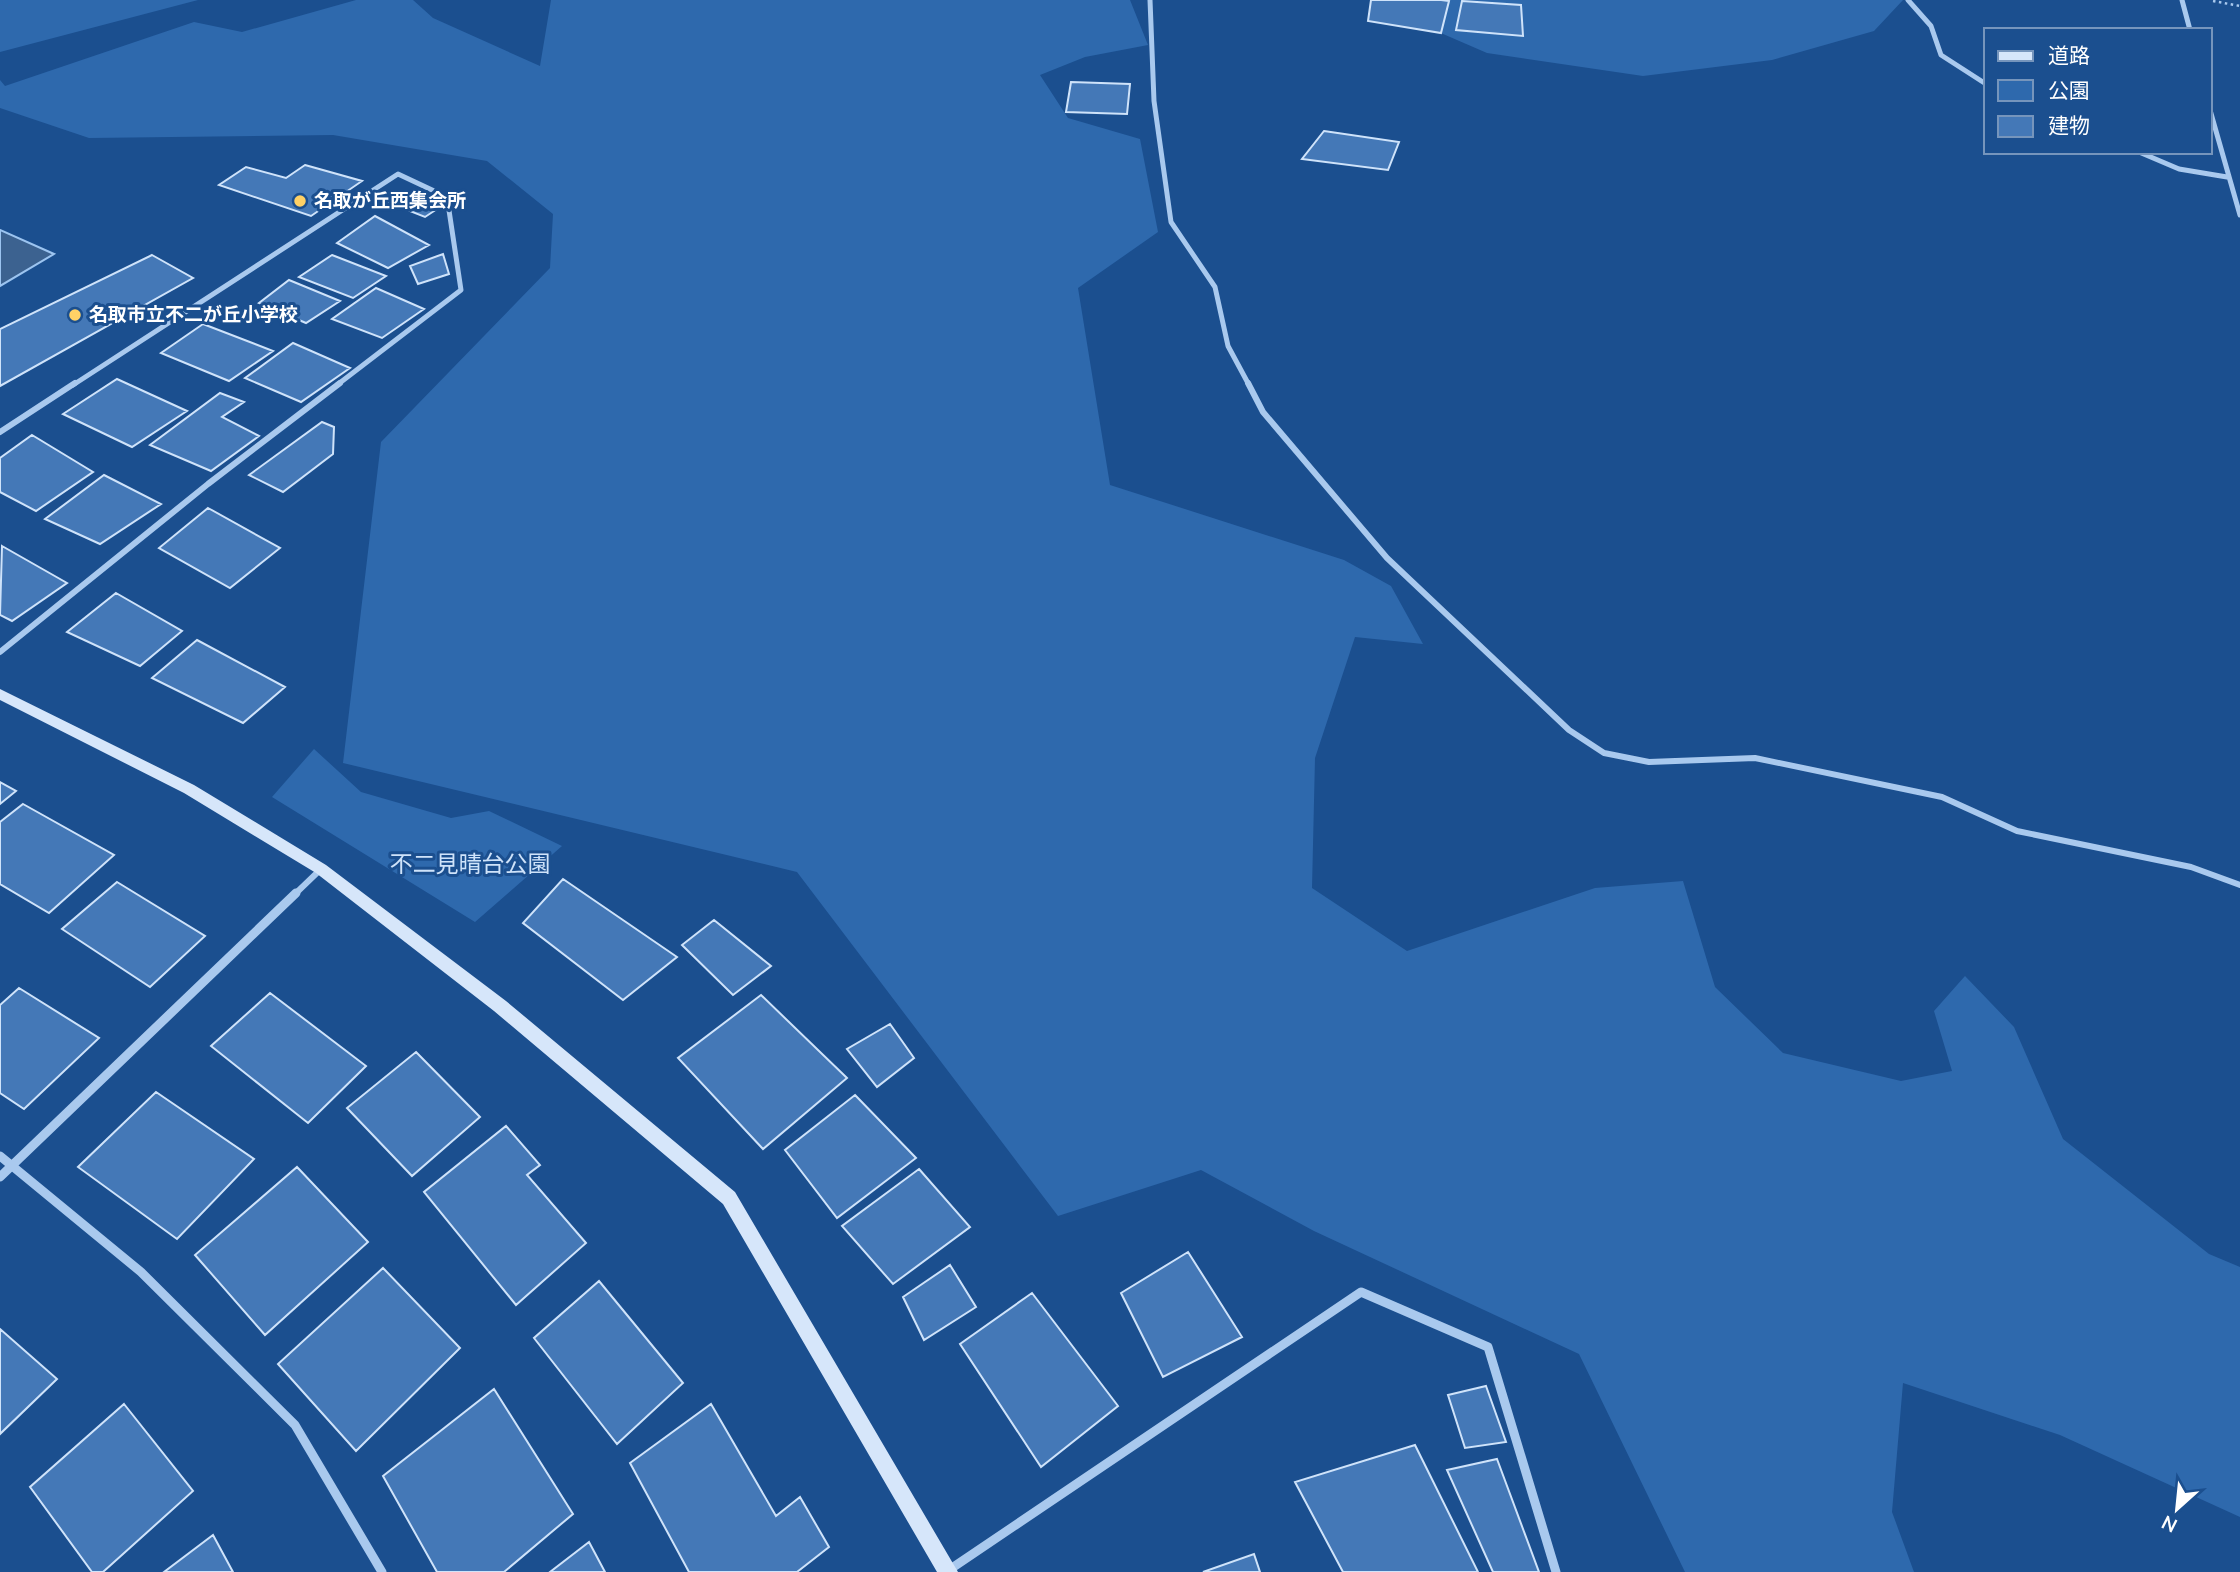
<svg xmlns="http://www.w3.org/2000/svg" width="2240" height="1572" viewBox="0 0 2240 1572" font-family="'Nunito Sans','Noto Sans JP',sans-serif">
<rect width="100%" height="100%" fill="#1b4f8f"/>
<path fill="#2e69ad" d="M0,0h198l-198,52z
M356,0h57l20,18 107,48 11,-66h579l18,45 -63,12 -45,18 28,43 72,21 18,93 -80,56 32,197 234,75 47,26 32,58 -68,-7 -40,121 -3,130 95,63 188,-63 88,-7 32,106 68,66 118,28 51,-10 -18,-60 31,-35 49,51 49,112 146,115 31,13v250l-180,-82 -157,-52 -11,129 22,60h-229l-106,-218 -265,-123 -113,-61 -143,46 -261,-344 -454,-109 38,-321 169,-174 3,-54 -66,-53 -154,-26 -244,3 -89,-30v-28l5,6 189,-64 48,10z
M1398,0h505l-29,31 -102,29 -129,16 -156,-23 -67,-29z
M314,749l47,43 90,26 38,-7 73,35 -87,76 -203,-125z"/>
<path fill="#3c6290" stroke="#9cc4f0" stroke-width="2" d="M0,230l54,24 -54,32z"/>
<path fill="#4478b7" stroke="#cfe3fa" stroke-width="2" d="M1371,0h70l8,1 -8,32 -73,-12z
M1462,1l59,4 2,31 -67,-6z
M1071,82l59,2 -3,30 -61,-2z
M1324,131l75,11 -11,28 -86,-11z
M305,165l57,16 -51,35 -92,-31 27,-18 40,11z
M400,193l37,16 -12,8 -38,-15z
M375,216l54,29 -41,23 -51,-25z
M443,254l6,20 -31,10 -8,-18z
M152,255l41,23 -193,108v-57z
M332,255l54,21 -33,22 -54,-21z
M289,280l51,21 -34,22 -47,-20z
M376,288l48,21 -42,29 -50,-19z
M203,324l70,27 -44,30 -68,-28z
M293,343l57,25 -49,34 -56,-24z
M117,379l70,32 -55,36 -69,-33z
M220,393l24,9 -22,15 37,19 -48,35 -61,-26z
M322,422l12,5 -1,27 -50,38 -34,-17z
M32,435l61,37 -57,39 -36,-19v-34z
M104,475l57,29 -61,40 -55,-25z
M208,508l72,40 -50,40 -71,-40z
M2,546l65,37 -55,38 -12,-6z
M116,593l66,38 -42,35 -73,-34z
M197,640l88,47 -42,36 -91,-45z
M0,782l16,9 -16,13z
M23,804l91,51 -65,58 -49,-29v-62z
M563,879l114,78 -54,43 -100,-77z
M117,882l88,54 -55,51 -88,-58z
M714,920l57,46 -38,29 -51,-50z
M19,988l80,50 -75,71 -24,-16v-88z
M270,993l96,73 -58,57 -97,-77z
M761,995l86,83 -84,71 -85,-91z
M890,1024l24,34 -37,29 -30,-38z
M416,1052l64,65 -68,59 -65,-68z
M156,1092l98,67 -77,80 -99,-72z
M855,1095l61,63 -79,60 -52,-68z
M506,1126l34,39 -13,10 59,68 -70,62 -92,-113z
M297,1167l71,75 -103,93 -70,-80z
M919,1169l51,58 -77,57 -51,-58z
M1188,1252l54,85 -79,40 -42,-84z
M950,1265l26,42 -52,33 -21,-43z
M383,1268l77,80 -104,103 -78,-87z
M599,1281l84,102 -66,61 -83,-106z
M1032,1293l86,113 -77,61 -81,-123z
M0,1329l57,50 -57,55z
M1486,1386l20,56 -41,6 -17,-53z
M494,1389l79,125 -69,58h-67l-54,-96z
M124,1404l69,87 -90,81h-11l-62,-85z
M711,1404l65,112 24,-19 29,50 -32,25h-108l-59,-109z
M1415,1445l63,127h-135l-48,-90z
M1497,1459l42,113h-46l-46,-102z
M213,1535l20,37h-69z
M589,1542l16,30h-55z
M1254,1554l6,18h-57z"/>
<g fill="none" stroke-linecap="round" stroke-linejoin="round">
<path stroke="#a9c9ee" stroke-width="2.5" stroke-dasharray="2.5 3.5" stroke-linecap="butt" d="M2213,1l27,5"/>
<path stroke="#a9c9ee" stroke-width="5" d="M1150,0l4,101 17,121 44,65 13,59 21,39
M1908,0l23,26 10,29 45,29
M2182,0l8,30
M2210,110l30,105
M2139,152l40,17 48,8
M73,385l325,-211 49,23 14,93 -124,95"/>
<path stroke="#a9c9ee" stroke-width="6" d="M1248,383l15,29 124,146 182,172 35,23 45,9 106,-4 187,39 75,34 174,36 49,18
M0,432l75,-49
M0,652l208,-168 132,-101
M294,895l27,-26"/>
<path stroke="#a9c9ee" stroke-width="9" d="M0,1156l141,116 154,153 87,147
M0,1177l296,-284
M946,1572l415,-280 127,55 68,225"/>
<path fill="#d6e6fa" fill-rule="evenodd" d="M0,689l194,96 132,80 180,136 229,191 223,380h-21l-214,-368 -229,-193 -178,-138 -132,-80 -184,-93z"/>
</g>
<g fill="#ffd166" stroke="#1b4f8f" stroke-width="2.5">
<circle cx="300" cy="201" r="7"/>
<circle cx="75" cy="315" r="7"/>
</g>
<g text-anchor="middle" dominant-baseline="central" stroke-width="6" stroke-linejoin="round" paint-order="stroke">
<g font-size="19" font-weight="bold" fill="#fff" stroke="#1b4f8f" text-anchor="start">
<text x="314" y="201">名取が丘西集会所</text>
<text x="89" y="315">名取市立不二が丘小学校</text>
</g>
<g font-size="23" fill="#cfe3fa" stroke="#1b4f8f">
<text x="470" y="864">不二見晴台公園</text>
</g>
</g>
<rect x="1984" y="28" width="228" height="126" fill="#1b4f8f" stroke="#7695bc" stroke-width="2"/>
<rect x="1998" y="51" width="35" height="10" fill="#d6e6fa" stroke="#7695bc" stroke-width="2"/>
<text x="2048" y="63" font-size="21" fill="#ffffff">道路</text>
<rect x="1998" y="80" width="35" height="21" fill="#2e69ad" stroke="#7695bc" stroke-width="2"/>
<text x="2048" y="98" font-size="21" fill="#ffffff">公園</text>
<rect x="1998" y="116" width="35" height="21" fill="#4478b7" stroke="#7695bc" stroke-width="2"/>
<text x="2048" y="133" font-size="21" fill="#ffffff">建物</text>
<g transform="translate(2177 1509) rotate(207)" stroke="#1b4f8f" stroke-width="5" paint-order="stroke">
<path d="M0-5L12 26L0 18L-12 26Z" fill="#ffffff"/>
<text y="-10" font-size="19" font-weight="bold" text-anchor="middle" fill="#ffffff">N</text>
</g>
</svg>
